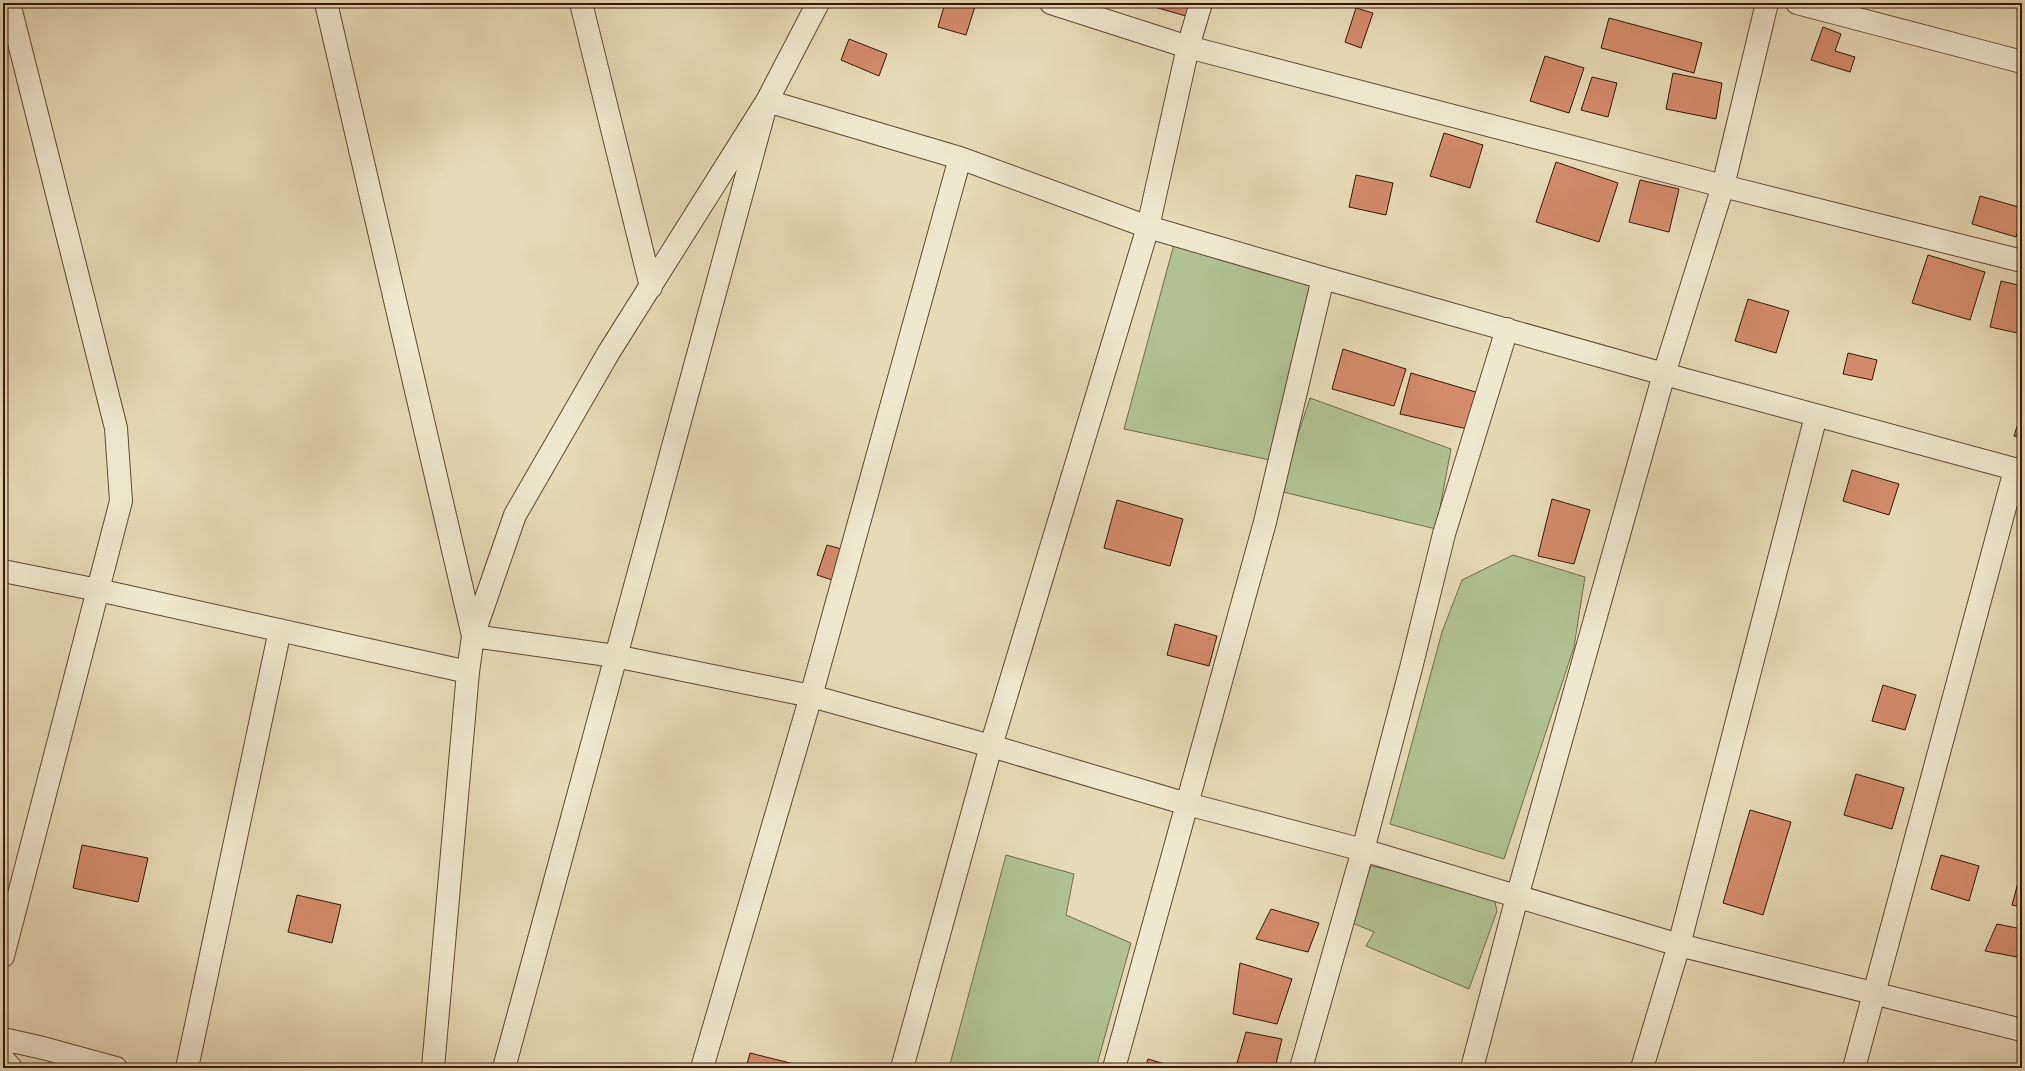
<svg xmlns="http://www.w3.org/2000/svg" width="2025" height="1071" viewBox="0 0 2025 1071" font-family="Alegreya,serif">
<rect width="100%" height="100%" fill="#e6dbb6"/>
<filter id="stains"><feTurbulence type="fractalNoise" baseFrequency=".005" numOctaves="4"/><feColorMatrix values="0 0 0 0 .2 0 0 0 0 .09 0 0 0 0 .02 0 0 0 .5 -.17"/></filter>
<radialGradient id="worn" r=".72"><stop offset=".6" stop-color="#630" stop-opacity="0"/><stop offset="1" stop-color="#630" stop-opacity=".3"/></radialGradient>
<path fill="#b1c191" stroke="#736c4a" d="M1177,233l140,46 -47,181 -146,-31z
M1310,398l141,51 -15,80 -157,-38z
M1513,555l72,22 -11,70 -70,212 -114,-35 52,-192 20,-52z
M1006,855l68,19 -8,41 65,28 -35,125h-147z
M1371,866l122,27 4,18 -28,78 -103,-43 8,-14 -24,-10z"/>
<path fill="#d48b6a" stroke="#351804" d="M945,3h31l-10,32 -28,-8z
M1152,3h38l-4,13 -35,-10z
M1356,8l17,5 -12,35 -16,-6z
M1609,18l93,25 -8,30 -93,-25z
M1823,27l18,7 -6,17 20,6 -5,15 -39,-12z
M849,39l38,15 -8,22 -38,-16z
M1545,56l39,12 -15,45 -39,-12z
M1673,73l49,10 -6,36 -50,-10z
M1592,77l25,6 -9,34 -27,-7z
M1444,133l39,12 -13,43 -40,-12z
M1556,162l62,21 -19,59 -63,-20z
M1356,175l37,8 -7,32 -37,-8z
M1640,180l39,9 -10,43 -40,-10z
M1980,196l42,12v10l-6,19 -44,-13z
M1928,255l57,17 -15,48 -58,-17z
M2001,281l21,5v48l-32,-7z
M1748,299l41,12 -13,42 -41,-12z
M1343,349l63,20 -12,37 -62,-17z
M1848,353l29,7 -5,20 -29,-6z
M1411,373l68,20 -7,37 -72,-16z
M2022,411v27l-8,-2z
M1852,470l47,14 -10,31 -46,-14z
M1552,499l38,11 -16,54 -36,-8z
M1117,500l66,19 -13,47 -66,-18z
M827,545l18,5 -10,31 -18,-6z
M1175,624l42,12 -8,30 -42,-11z
M1883,685l33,10 -11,35 -33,-9z
M1856,774l48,14 -12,41 -48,-14z
M1750,810l41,12 -28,93 -40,-12z
M82,845l66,13 -10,44 -65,-14z
M1941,855l38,11 -10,35 -38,-12z
M2022,868v39l-10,-2z
M297,895l44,10 -9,38 -44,-11z
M1271,909l48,14 -11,29 -52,-13z
M1997,924l25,5v29l-37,-7z
M1240,963l52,16 -15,45 -44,-10z
M1246,1032l36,7 -7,29h-17l-21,-5z
M750,1053l48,12 -1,3h-51z
M1148,1059l27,8v1h-30z"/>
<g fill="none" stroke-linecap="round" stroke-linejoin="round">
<defs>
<path id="minor" d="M326,3l147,633 142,20 196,40 180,50 196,58 176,46 316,95 343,85
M581,3l70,284
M1051,3l137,44 535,139 299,75
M1797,3l225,59
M3,571l95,19 370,82
M3,956l118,-455 -5,-73 -107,-425
M3,1039l40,9 73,20
M3,1059l8,9
M187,1068l93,-438
M433,1068l35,-396 5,-36 42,-121 94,-163 158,-251 51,-98
M504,1068l263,-967 193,57 188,69 175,51 341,96 358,97
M702,1068l109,-372 149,-538
M902,1068l89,-322 157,-519 40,-180 13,-44
M1114,1068l151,-546 58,-244
M1301,1068l62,-218 48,-182 33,-134 63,-205
M1472,1068l45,-171 147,-523 59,-188 44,-183
M1642,1068l37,-123 137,-529
M1854,1068l161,-598"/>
</defs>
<use href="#minor" stroke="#614930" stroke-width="24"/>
<use href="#minor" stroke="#efe8d0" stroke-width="22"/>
</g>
<rect width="2025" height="1071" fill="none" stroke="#e6dbb6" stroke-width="16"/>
<rect x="4" y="4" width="2017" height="1063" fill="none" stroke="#351804" stroke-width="2"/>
<rect x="8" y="8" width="2009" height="1055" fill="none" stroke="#351804"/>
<rect width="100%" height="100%" filter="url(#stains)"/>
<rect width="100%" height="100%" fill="url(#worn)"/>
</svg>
